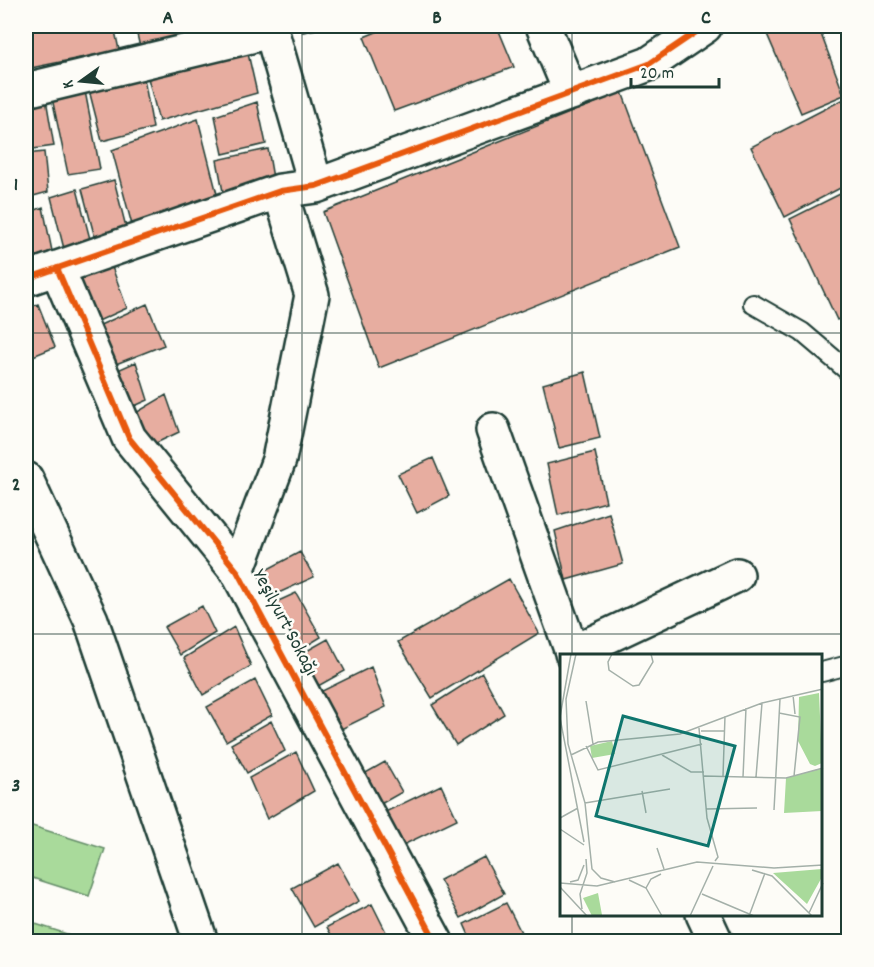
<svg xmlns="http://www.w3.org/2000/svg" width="874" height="967" viewBox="0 0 874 967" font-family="Dekko,sans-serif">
<rect width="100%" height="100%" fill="#fdfcf7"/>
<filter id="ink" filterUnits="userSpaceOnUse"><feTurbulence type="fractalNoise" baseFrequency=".0167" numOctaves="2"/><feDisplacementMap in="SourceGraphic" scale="12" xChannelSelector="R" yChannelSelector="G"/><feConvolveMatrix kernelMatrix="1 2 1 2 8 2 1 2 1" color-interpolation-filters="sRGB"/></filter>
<g filter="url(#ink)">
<path fill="#a9da9b" stroke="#648c68" stroke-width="1.5" d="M26,824l79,25 -16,47 -63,-20z
M26,921l63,20h-63z"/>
<path fill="#e7ada0" stroke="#1f3d34" stroke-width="1.5" d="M26,26h88l5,24 -93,19z
M135,26h101l-96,21z
M301,26h29l-27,6z
M391,26h106l17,41 -120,44 -30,-74z
M784,26h34l26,69 -43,18 -34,-79z
M247,49l10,44 -98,28 -12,-47z
M143,73l10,55 -51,13 -14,-55z
M85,91l15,78 -32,5 -16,-76z
M622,92l58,155 -301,121 -56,-156z
M848,97v87l-63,33 -34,-70z
M46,99l8,47 -28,4v-48z
M257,102l9,42 -43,10 -8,-38z
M198,119l19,75 -85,31 -20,-75z
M268,149l5,29 -49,19 -7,-37z
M44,152l4,40 -22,6v-44z
M114,180l12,47 -31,11 -13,-49z
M77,189l13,50 -26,10 -13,-52z
M848,190v125l-11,5 -47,-101z
M43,207l9,44 -26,9v-46z
M112,267l15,41 -33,15 -18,-42z
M38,304l17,43 -29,12v-50z
M147,304l17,41 -53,21 -13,-40z
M136,362l12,38 -18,8 -19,-35z
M585,372l15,66 -41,10 -16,-64z
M166,395l13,37 -29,14 -16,-32z
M595,452l11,50 -48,13 -11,-51z
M433,458l16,38 -32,17 -19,-39z
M609,513l14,51 -57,16 -11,-49z
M300,552l14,25 -51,23 -12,-22z
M509,579l30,54 -107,65 -34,-56z
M296,593l25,44 -28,17 -28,-47z
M202,606l13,27 -35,22 -16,-28z
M234,627l17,39 -48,29 -19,-37z
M328,639l17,32 -34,19 -17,-32z
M371,667l15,40 -51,25 -17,-39z
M482,673l22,41 -48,31 -24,-40z
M255,680l17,35 -46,26 -19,-34z
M271,721l14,30 -38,22 -16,-29z
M296,752l18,39 -47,28 -18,-41z
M385,762l17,30 -23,13 -17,-30z
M441,785l16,34 -60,29 -16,-34z
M484,857l20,37 -43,24 -21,-38z
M338,863l21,38 -45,26 -22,-39z
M506,903l19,37 -53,2 -8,-18z
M372,904l19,38h-56l-8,-15z"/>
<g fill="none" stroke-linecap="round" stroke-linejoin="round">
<defs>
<path id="lane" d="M753,304l49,28 46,39
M822,672l26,-7"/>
<path id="street" d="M270,26l46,160
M543,26l28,67
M26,90l245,-59
M57,268l72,170 108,133 199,371
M26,279l254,-88 36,-5 333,-122 56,-38
M493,430l80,225
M26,479l65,141 110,322
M237,571l42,-111 33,-165 -32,-104
M572,653l165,-78
M703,914l13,28"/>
</defs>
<use href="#lane" stroke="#1f3d34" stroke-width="22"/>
<use href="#street" stroke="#1f3d34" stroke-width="38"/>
<use href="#lane" stroke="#fdfcf7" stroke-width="18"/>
<use href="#street" stroke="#fdfcf7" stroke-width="33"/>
<defs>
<path id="cycleway" d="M57,268l72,170 108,133 199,371
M26,279l254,-88 36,-5 333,-122 56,-38"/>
</defs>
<use href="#cycleway" stroke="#fdfcf7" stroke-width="10"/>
<use href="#cycleway" stroke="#e8590c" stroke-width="6"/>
</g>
</g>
<path fill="none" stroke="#1f3d34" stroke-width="1.5" stroke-opacity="0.55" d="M302,26v916M572,26v629M26,333h822M26,634h822M572,914v28"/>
<g text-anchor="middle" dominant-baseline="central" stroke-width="5" stroke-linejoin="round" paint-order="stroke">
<g font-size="20" fill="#1f3d34" stroke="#fdfcf7">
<text transform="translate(284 623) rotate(62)">Yeşilyurt Sokağı</text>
</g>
</g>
<g transform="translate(560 654)">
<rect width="262" height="262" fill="#fdfcf7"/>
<path d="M259,39l3,70 -7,3 -5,-2 -12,-23 1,-44zM52,87l3,13 -23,4 -2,-12zM262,114v43l-38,2 2,-35zM262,215v8l-15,27 -34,-31zM38,239l4,22 -10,1 -9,-18z" fill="#a9da9b"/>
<path fill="none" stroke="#a4b0a9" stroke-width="1.5" d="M16,0l-10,45 2,45 17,59 7,66 9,9 14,4M52,0l-4,8 1,8 24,16 6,-1 14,-23 -2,-8M233,41l2,19M26,47l7,43M219,59l21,4 -6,59M0,63l11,-63M0,64l24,124M139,74l8,90 11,39 -3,4M141,77h23M26,92l12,24 104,-26M11,101l27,-13 82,-8 82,-31 61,-14M102,101l29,17h13M144,122l82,2 37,-10M163,122l2,-60M183,123l3,-69M196,123l6,-74M82,137l4,22M25,149l85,-14M146,155l51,-1M214,156l6,-111M0,164l18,-10M0,175l24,16M97,194l7,21M192,216l20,6 40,40M69,226l17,8 16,28M10,228l8,-2 6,-15M0,229l37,3 100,-24 77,6 49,-3M0,233l27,29M86,234l5,-9 10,-5M142,240l52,22M22,255l-2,-15 7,-21 -1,-14M249,259l14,-30M130,262l23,-50M189,262l16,-43"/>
<path fill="#0f766e" fill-opacity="0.15" stroke="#0f766e" stroke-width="3" d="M63,62l112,30 -27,100 -112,-30z"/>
<rect width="262" height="262" fill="none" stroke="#1f3d34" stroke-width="3"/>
</g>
<rect width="874" height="967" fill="none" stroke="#fdfcf7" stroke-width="66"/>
<g transform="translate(81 81) rotate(255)" stroke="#fdfcf7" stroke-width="4.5" paint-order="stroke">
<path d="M0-4.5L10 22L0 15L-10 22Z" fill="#1f3d34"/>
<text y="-9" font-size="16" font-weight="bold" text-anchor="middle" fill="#1f3d34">K</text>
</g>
<path d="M631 78v9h88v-9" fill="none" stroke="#1f3d34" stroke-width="3"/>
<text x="640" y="78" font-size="18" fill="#1f3d34" stroke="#fdfcf7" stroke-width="4.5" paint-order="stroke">20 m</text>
<rect x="33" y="33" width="808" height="901" fill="none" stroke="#1f3d34" stroke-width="2"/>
<g font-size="20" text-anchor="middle" font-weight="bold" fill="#1f3d34">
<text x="168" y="23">A</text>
<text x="437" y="23">B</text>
<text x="706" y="23">C</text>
<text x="16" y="190">1</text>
<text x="16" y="490">2</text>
<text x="16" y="791">3</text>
</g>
</svg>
